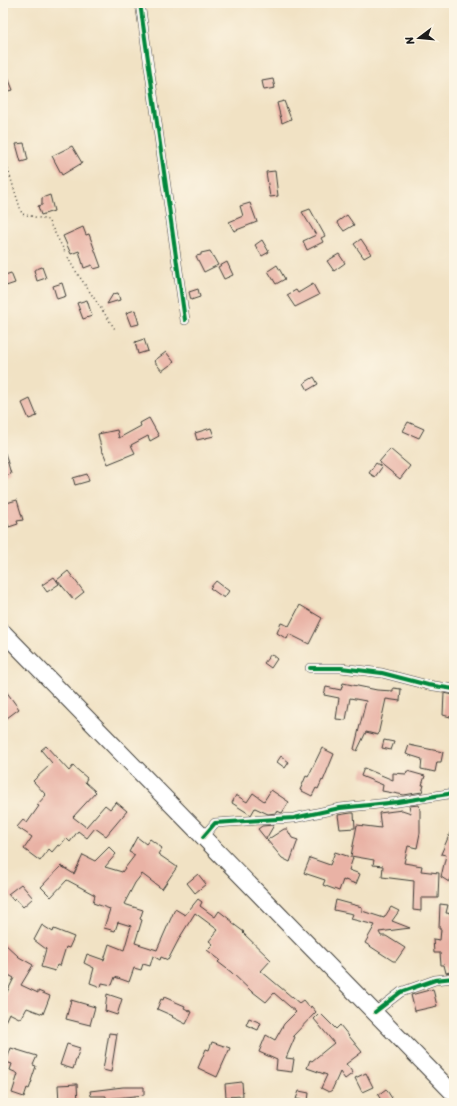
<svg xmlns="http://www.w3.org/2000/svg" width="457" height="1106" viewBox="0 0 457 1106" font-family="Sriracha,sans-serif">
<rect width="100%" height="100%" fill="#fcf5e5"/>
<filter id="ink" filterUnits="userSpaceOnUse"><feTurbulence type="fractalNoise" baseFrequency=".025" numOctaves="2"/><feDisplacementMap in="SourceGraphic" scale="8" xChannelSelector="R" yChannelSelector="G"/><feConvolveMatrix kernelMatrix="1 2 1 2 8 2 1 2 1" color-interpolation-filters="sRGB"/></filter>
<filter id="wash" filterUnits="userSpaceOnUse"><feTurbulence type="fractalNoise" baseFrequency=".012" numOctaves="4" result="noise"/><feDisplacementMap in="SourceGraphic" scale="16" xChannelSelector="R" yChannelSelector="G"/><feGaussianBlur stdDeviation="0.9" result="paint"/><feColorMatrix in="noise" values="0 0 0 0 0 0 0 0 0 0 0 0 0 0 0 0 0 1.4 0 .05"/><feComposite in="paint" operator="in"/></filter>
<g filter="url(#wash)">
<rect width="100%" height="100%" fill="#f1e2c4"/>
<g id="blocks">
<path fill="#e9b2a5" d="M3,65l10,25 -10,3z
M273,79l2,9 -11,2 -2,-9z
M284,101l7,18 -9,4 -5,-20z
M24,143l4,17 -7,2 -5,-18z
M72,146l10,17 -20,12 -10,-19z
M275,171l3,25 -8,1 -4,-25z
M50,195l4,16 -13,4 -3,-9 4,-1v-7z
M250,203l7,19 -23,9 -5,-9 14,-6 -3,-10z
M310,209l15,27 -4,2 2,4 -16,8 -4,-9 13,-6 -14,-23z
M347,215l7,10 -10,6 -7,-9z
M83,227l3,8 3,-1 12,33 -7,2 -2,-4 -8,3 -5,-17 -8,3 -8,-18z
M361,239l10,15 -7,4 -10,-14z
M262,240l7,12 -7,4 -7,-11z
M210,251l8,14 -14,7 -8,-16 5,-1v-2z
M339,254l6,9 -11,8 -7,-10z
M227,262l6,13 -9,4 -6,-12z
M277,265l8,14 -9,5 -8,-13z
M42,267l4,11 -9,3 -3,-11z
M11,273l4,10 -9,3 -1,-11z
M62,283l4,13 -9,3 -4,-13z
M313,284l6,11 -24,12 -8,-12 9,-5 2,3z
M198,289l2,8 -9,3 -2,-8z
M118,293l2,7 -13,4 6,-10z
M87,300l5,16 -9,3 -6,-16z
M135,310l4,14 -8,2 -5,-13z
M144,339l4,12 -10,3 -3,-12z
M166,352l8,10 -12,9 -8,-10z
M314,377l4,7 -10,6 -4,-7z
M30,399l7,17 -8,3 -7,-16z
M149,418l10,18 -9,5 -2,-5 -17,9 4,8 -27,11 -5,-12h-1l-4,-18 19,-4 2,8 22,-12 -1,-3z
M408,422l16,7 -5,9 -16,-7z
M211,428l3,8 -17,4 -2,-7z
M390,449l20,17 -10,13 -21,-17z
M3,453h2l6,21 -8,3z
M376,463l6,4 -7,10 -6,-4z
M87,474l2,7 -14,4 -2,-7z
M17,500l6,20 -6,1 1,3 -9,3 -3,-8 -3,1v-16z
M68,571l16,21 -10,8 -17,-20z
M54,577l5,7 -12,8 -5,-7z
M216,581l13,10 -5,7 -14,-10z
M300,605l22,13 -13,26 -20,-10 -2,5 -10,-6 4,-10 8,3z
M271,654l6,5 -6,9 -7,-5z
M343,683l34,7 16,1v-3l8,1 -1,12 -14,-2 -8,36 -12,-3 -9,19 -3,-2 12,-48 -16,-3 -4,22 -10,-1 3,-21 -15,-3 2,-8 15,3z
M3,687l16,22 -16,12z
M444,693l10,2v23l-11,-3z
M384,740l10,2 -3,8 -9,-2z
M409,745l34,7 -2,10h-4l-2,10 -14,-3 1,-10 -16,-5z
M46,746l23,25 4,-5 14,12 -2,4 11,10 -23,25 13,10 19,-22 5,4 6,-7 11,9 -21,25 -11,-8 -8,10 -9,-7 -8,11 -4,-4 -6,8 -2,-1 -6,7 -3,-3 -9,12 -16,-12 8,-12 -15,-10 6,-7 4,3 12,-17 -2,-1 9,-10 -13,-14 19,-18 -11,-13z
M322,748l12,6 -11,27 -1,-1 -4,9 -2,-1 -4,8 -12,-6 6,-14 2,1z
M281,756l8,6 -4,6 -8,-6z
M364,768l29,12v-7l13,1 1,-3 18,5 -3,9h2l-2,7 -18,3 -22,-4 1,-6 -22,-9z
M271,790l18,12 -7,11 -5,-2 -1,2 -8,1 -13,-6 -4,7 -19,-12 4,-8 11,7 6,-9 11,8z
M419,805l1,5v23l-3,15 -9,-2 -4,17 18,3 -1,5 18,2 -1,25h-17v13l-8,-1 1,-29 -32,-4 1,-11 -10,-1 1,-5 -23,-4 6,-31 24,3 -2,-15 23,-3 9,3 -2,-7z
M351,813h3l1,15 -15,1 -2,-14z
M454,824v50l-5,8 -8,-5 5,-22 -5,-1z
M274,825l-8,14 -8,-10 4,-3z
M284,829h3l5,9 6,2 -8,22 -8,-4 -15,-18z
M137,837l9,7 4,-5 12,9 -4,6 19,13 -15,22 -20,-15 -7,9 -11,21 19,6 -3,9 2,1 -7,23 22,7 18,-41 10,6 13,-16 4,3 -2,4 15,11 4,-6 14,11 -1,1 12,9 -1,1 28,27 -10,11 38,32 4,-3 7,8 1,-2 5,6 -23,24 2,1 -9,21 8,1 -2,13 -16,-2 1,-10 -18,-8 7,-17 9,5 9,-16 12,-12 -22,-19 -8,9 -13,-10h-1l-21,-20 -13,-10 2,-2 -13,-10 6,-6 -4,-3 9,-11 -23,-17 -15,24 -12,23 -7,-3 -1,3 -7,-4 -3,10 -7,-2 -2,6 -7,-2 -5,14 -14,-5 -3,8 -10,-2 -1,4 -11,-4 4,-15 -10,-5 3,-9 17,6 5,-16 15,6 7,-24 -13,-4 -3,9 -11,-3 6,-19 -17,-6 2,-8 -28,-15 -16,17 -10,-10 20,-21 13,8 9,-19 12,6 14,-14 7,7 -11,13 17,5 13,-17 -6,-3z
M335,852l18,6 -4,12 11,4 -4,10 -11,-4v1l-2,-1 -4,11 -16,-6 2,-5 -21,-7 6,-15 20,7z
M198,874l8,10 -11,9 -8,-10z
M21,884l12,14 -10,9 -8,-9 -2,2 -5,-6z
M336,900l26,7v4l22,7 7,-11 8,4 -7,10 18,7 -31,4 2,4h5l19,12 -9,13h-3l-28,-18 10,-18 -24,-6 2,-5 -19,-4z
M440,904l8,1 -2,8 8,1v57l-8,2 -2,-8h-3l-1,-12h-6l-1,-14 7,1 1,-11h-2z
M42,925l11,7 1,-3 20,8 -5,11 -3,-1 -6,19 -3,-1 -2,6 -14,-4 5,-18 -12,-9z
M3,942l16,15 14,8 -12,20 17,8v-2l12,5 -7,18 -16,-6 -6,11 -12,-6 -6,13v-26l11,-22 -11,-6z
M433,989l4,17 -22,5 -4,-16z
M107,994l15,5 -5,16 -12,-4z
M164,997l21,9 -1,2 8,4 -6,12 -14,-7 1,-1 -16,-7 4,-10 2,1z
M71,1000l24,7 -5,18 -24,-6z
M320,1013l16,16 4,-4 22,27 -16,12 7,9 -8,6 -5,-7 -8,18 -3,2 -8,-4 6,-13 -20,-7 3,-8 2,1 22,-18 -20,-24z
M249,1018l12,5 -3,7 -12,-5z
M109,1033l8,1 -6,38 -8,-2z
M212,1042l18,6 -13,29 -19,-9 8,-19 3,1z
M67,1044l13,4 -7,21 -13,-4z
M11,1048l26,8 -4,9 3,1 -5,15h1l-3,8 -2,-1 -3,9 -12,-4 6,-19 -1,-1 -7,-3 2,-6 -6,-2z
M366,1073l7,14 -11,5 -7,-14z
M242,1082l1,14 -17,1 -1,-13z
M77,1084l1,19h-19l-1,-18z
M123,1087h21v8l-38,4v-3h-15l-1,-5z
M386,1089l9,14h-12l-5,-8z
M299,1091l10,2 -1,8 -12,-2z"/>
</g>
</g>
<g filter="url(#ink)">
<use href="#blocks" fill-opacity="0" stroke="#3c3a35" stroke-width="1"/>
<g fill="none" stroke-linecap="round" stroke-linejoin="round">
<defs>
<path id="minor" d="M140,3l45,317
M310,668h31l41,5 46,12 26,4
M203,837l12,-14 79,-5 46,-10 58,-6 56,-9
M375,1012l26,-20 34,-12 19,-2"/>
<path id="trunk" d="M3,632l451,462"/>
</defs>
<use href="#minor" stroke="#3c3a35" stroke-width="10"/>
<use href="#trunk" stroke="#3c3a35" stroke-width="18"/>
<path stroke="#3c3a35" stroke-width="1.5" stroke-dasharray="1 3" stroke-linecap="butt" d="M3,154l19,60 26,6 25,47 42,62"/>
<use href="#minor" stroke="#fff" stroke-width="9"/>
<use href="#trunk" stroke="#fff" stroke-width="16"/>
<defs>
<path id="cycleway" d="M140,3l45,317
M310,668h31l41,5 46,12 26,4
M203,837l12,-14 79,-5 46,-10 58,-6 56,-9
M375,1012l26,-20 34,-12 19,-2"/>
</defs>
<use href="#cycleway" stroke="#fcf5e5" stroke-width="6"/>
<use href="#cycleway" stroke="#00873e" stroke-width="4"/>
</g>
</g>
<rect width="457" height="1106" fill="none" stroke="#fcf5e5" stroke-width="16"/>
<g transform="translate(419 38) rotate(254)" stroke="#fcf5e5" stroke-width="3" paint-order="stroke">
<path d="M0-3L7 15L0 10L-7 15Z" fill="#1c1c1c"/>
<text y="-6" font-size="11" font-weight="bold" text-anchor="middle" fill="#1c1c1c">N</text>
</g>
</svg>
